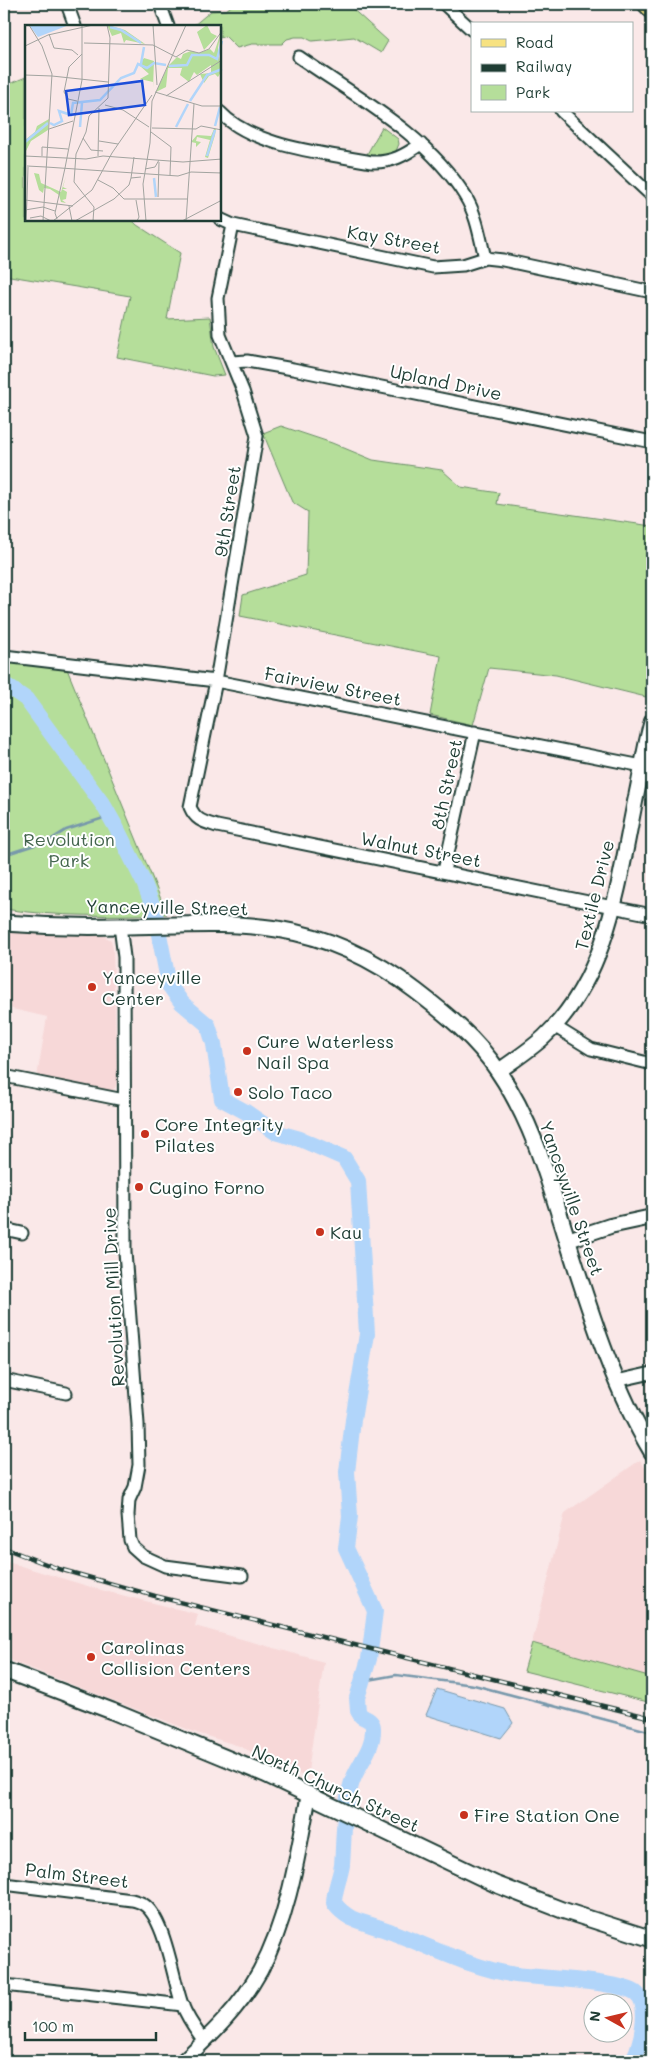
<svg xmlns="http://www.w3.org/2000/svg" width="656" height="2065" viewBox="0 0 656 2065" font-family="Mali,sans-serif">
<rect width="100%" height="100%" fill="#fae8e8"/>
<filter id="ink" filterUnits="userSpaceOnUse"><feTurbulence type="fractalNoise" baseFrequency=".02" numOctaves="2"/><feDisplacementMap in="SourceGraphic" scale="10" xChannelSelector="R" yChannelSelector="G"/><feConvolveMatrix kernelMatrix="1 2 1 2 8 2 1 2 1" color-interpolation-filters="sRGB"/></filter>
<g filter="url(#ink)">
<path fill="#f7d8d8" d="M4,932l49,3h49l9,5 2,9 4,133 -2,6 -5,4 -73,-15 10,-60 -43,-10z
M640,1460l12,18v199l-120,-34 33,-130z
M4,1561l97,29 97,24 -3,12 129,36 -17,116 -68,-32 -42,-13 -193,-75z"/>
<path fill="#b5de9a" stroke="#6a8e67" d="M234,4h59l5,1 49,-1 41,37 -7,12 -27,-16 -42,4 -8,-4h-9l-8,2 -5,5h-30l-15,4 -12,-12 -5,2v-12h-27l18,-15 15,-1z
M26,77v143h106l5,5 43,28 -13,66 43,-2 4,30 11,28 -12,1 -96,-19 13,-61 -126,-21v-189z
M382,127l16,12 1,5 -3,7 -8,4 -22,1z
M281,426l51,17 41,17 69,10 19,17 38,6 -2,11 155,22v155l-6,16 -90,-22 -67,-7 -16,57 -43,-10 11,-59 -201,-40 3,-21 63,-20 2,-63 -16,-10 -29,-69z
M4,657l63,12 100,245c-55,2 -109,3 -163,-5z
M532,1643l120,34v26l-128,-32z"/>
<path fill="#b1d5fa" stroke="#7798ab" d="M437,1689l68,20 8,14 -12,15 -75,-23z"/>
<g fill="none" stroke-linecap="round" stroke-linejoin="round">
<path stroke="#7798ab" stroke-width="2.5" d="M4,855l46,-15 16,-10 44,-14
M362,1681l34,-6 78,10 178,47"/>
<path stroke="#b1d5fa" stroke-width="16" d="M4,684l22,15 78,107 13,23 27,54 10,26 15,76 13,18 26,22 6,19 8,55 24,13 29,20 25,7 44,19 14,23 9,153 -14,86 -6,52 3,44 -4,32 29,63 -6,48 -12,39 1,13 3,5c6,3 12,5 12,12 1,23 -17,37 -22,57 -8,26 -7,54 -9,80 -2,13 -8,25 -8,38 5,7 10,11 17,15 14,6 29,9 43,15 39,15 80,36 122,42 24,3 104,6 120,18 15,12 5,55 -4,68"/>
<defs>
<path id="minor" d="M67,4l8,22
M160,4l8,22
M444,4l28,26
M299,57c56,39 130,79 166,139 12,19 15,42 20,62
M561,111l91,85
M220,112c32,35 106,41 151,50 21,1 34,-7 50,-18
M220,219l13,6 200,42 30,-2 22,-7 18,2 149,32
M233,225l-15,73 2,37 23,56 14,45 -41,245 -26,126c6,14 14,15 27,19l435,89
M232,362l15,-1 46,8 359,73
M4,656l212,25 436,87
M444,871l31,-139
M120,926l4,31 1,295 13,172 1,41 -4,22 -6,13 -1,15 2,25 3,7 10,9 22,10 77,10
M554,1026l37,23 61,15
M4,1076l120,24
M4,1229l18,4
M4,1380l62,13
M616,1381l36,-8
M4,1884l128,16c4,1 8,2 11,4 22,13 30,76 39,100 5,14 14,26 22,37
M4,1985l179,20"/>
<path id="tertiary" d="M499,1071c15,-11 32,-22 45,-34 67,-63 75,-160 93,-245 5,-23 8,-48 15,-71
M568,1240l42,-14 42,-9
M183,2061c29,-27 58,-55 77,-90 29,-54 38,-118 49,-177"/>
<path id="secondary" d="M4,923c38,3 77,4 115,3 53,0 105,-5 158,3 51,8 99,31 139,62 30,23 61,48 82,80 35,51 51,110 69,168 23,72 46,148 85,213
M4,1670l108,41 153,63 230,110 67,26 90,29"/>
<path id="primary" d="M646,4l6,6"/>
</defs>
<use href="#minor" stroke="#1f3d34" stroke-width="15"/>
<use href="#tertiary" stroke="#1f3d34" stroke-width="18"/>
<use href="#secondary" stroke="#1f3d34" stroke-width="19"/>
<use href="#primary" stroke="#1f3d34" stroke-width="20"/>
<use href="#minor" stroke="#fff" stroke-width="11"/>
<use href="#tertiary" stroke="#fff" stroke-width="14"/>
<use href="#secondary" stroke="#fff" stroke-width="15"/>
<use href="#primary" stroke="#f7e281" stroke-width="16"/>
<defs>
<path id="rail" d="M4,1548l55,21 96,27 497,122"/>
</defs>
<use href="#rail" stroke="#1f3d34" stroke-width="4.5"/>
<use href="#rail" stroke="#fff" stroke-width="2.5" stroke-dasharray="8" stroke-linecap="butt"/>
</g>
</g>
<g fill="#c8321e" stroke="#fff" stroke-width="2">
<circle cx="92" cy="987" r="5"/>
<circle cx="247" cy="1051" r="5"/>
<circle cx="238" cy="1092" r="5"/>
<circle cx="145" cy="1134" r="5"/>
<circle cx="139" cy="1187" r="5"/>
<circle cx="320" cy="1232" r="5"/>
<circle cx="91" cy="1657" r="5"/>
<circle cx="464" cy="1815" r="5"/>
</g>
<g text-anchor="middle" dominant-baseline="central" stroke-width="4" stroke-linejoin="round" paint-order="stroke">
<g font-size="18" fill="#1f3d34" stroke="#fff">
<text transform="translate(394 239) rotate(10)">Kay Street</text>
<text transform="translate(446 382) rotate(12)">Upland Drive</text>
<text transform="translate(227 511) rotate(-81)">9th Street</text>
<text transform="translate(333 686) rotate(11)">Fairview Street</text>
<text transform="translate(446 784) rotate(-78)">8th Street</text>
<text transform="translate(421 849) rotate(11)">Walnut Street</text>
<text transform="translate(594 895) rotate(-76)">Textile Drive</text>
<text transform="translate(167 907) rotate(1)">Yanceyville Street</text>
<text transform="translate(572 1198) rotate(71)">Yanceyville Street</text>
<text transform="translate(113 1297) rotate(-93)">Revolution Mill Drive</text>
<text transform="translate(336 1788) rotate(25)">North Church Street</text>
<text transform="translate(77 1875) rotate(7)">Palm Street</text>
</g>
<g font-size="18" fill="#44654e" stroke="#fff">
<text x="69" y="839">Revolution<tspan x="69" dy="21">Park</tspan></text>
</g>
<g font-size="18" fill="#1f3d34" stroke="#fff" text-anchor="start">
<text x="102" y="977">Yanceyville<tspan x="102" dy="21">Center</tspan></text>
<text x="257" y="1041">Cure Waterless<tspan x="257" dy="21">Nail Spa</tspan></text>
<text x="248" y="1092">Solo Taco</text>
<text x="155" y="1124">Core Integrity<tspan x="155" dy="21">Pilates</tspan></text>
<text x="149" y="1187">Cugino Forno</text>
<text x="330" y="1232">Kau</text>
<text x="101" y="1647">Carolinas<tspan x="101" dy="21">Collision Centers</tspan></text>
<text x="474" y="1815">Fire Station One</text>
</g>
</g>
<g transform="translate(25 25)">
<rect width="196" height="196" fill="#fae8e8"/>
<path d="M82,0l18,5 20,14 -19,-4 -2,3 -3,-10 -9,3zM182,0l4,8 6,3 -13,14 -7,-18zM196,7l-3,16 3,24 -3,5 -3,-3 -6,2 -5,7 -4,-9 11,-1v-8l6,-4 -6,4 -14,10 -3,-3 -5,10 -9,-7 2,-7h-14l-2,19 -10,5 12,-26 9,-9 4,2 2,-5 8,-3 8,2 11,-4 4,4zM119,33l10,3 -1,27v-6l-13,-3 9,-5 -10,-9zM24,94l-1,11 -17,11 -6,12v-13l10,-8 2,-6zM189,104h2l-1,6 -7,23 -3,-1 5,-17 -13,-3 -1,4 5,1 -5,5v-4l-5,-1 6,-7 14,1zM9,148l5,1 2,9 20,9 5,-16 -3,11 4,2h-5l5,3 -1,7 -4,1 4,3 -5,-1 -2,-7 -9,-6 -6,-1 -1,5 -4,-3z" fill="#b5de9a"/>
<path d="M4,0h40l-31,12z" fill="#b1d5fa"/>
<path fill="none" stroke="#b1d5fa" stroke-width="2.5" d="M85,2l11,3 20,13M116,39l3,-17M144,41l18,-1 5,-10h17l8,4 5,-18M165,76l17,-26 15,-6M25,98l4,2 8,-4 -3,-10 12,4 2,-12 27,-3 21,-22 13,-5 4,-9 9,4 7,-5 12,2M190,101l5,-19M55,102l2,-24M151,102l12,-23M0,117l23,-19M182,131l8,-26M129,153l2,19"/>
<path fill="none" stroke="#a2a4a0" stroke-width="1" d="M4,0l13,21 10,28 -9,147M128,0l4,60M24,9l5,14 18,2 6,5M59,18l69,2M128,20l23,12M0,21l23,-11 45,-10M151,32l11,-7 12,3 10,-4 13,-18M0,50l27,1M27,51l56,6M130,67l47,14h20M141,71l56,-36M52,76l-9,-2 -4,-7 5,-25 13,-13M80,80l18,5 26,17M127,103l44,1 5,-3 21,4M24,104l24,-8M126,107l20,15 -1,28M58,113l8,12 12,1M74,116l19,3M0,131l61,3 17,-3 80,6 39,-3M17,131v-9l26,2M73,131l1,-48M109,132l-3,21 10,-1M2,141l19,1M21,142l132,9 13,-4 31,1M40,143l17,-88v-55M120,144l10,-2 4,-7M73,155l15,8 11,11h63M60,171l9,11 -1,14M60,171l-11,-14 2,-28 10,-22 3,-16 19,-18 2,-60 -3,-13M133,172l1,-35M0,175l48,6M2,175l1,-33M111,175l3,17 -2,4M44,181l3,15M0,185l18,-3 12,4M5,193l11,-2 10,5M32,194l-2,-6 10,-45M1,196l1,-21M28,196l39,-31 20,-37 40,-58M50,196l39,-22 15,-14 2,-7M121,196l-3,-37 7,-41 2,-42 34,-76M157,196l40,-21M161,196l8,-117"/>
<path fill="#1d4ed8" fill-opacity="0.15" stroke="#1d4ed8" stroke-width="2.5" d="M117,56l3,24 -76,10 -3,-24z"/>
<rect width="196" height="196" fill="none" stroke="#1f3d34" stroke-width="2.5"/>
</g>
<rect width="656" height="2065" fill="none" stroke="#fff" stroke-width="20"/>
<rect x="10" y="10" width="636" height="2045" fill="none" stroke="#1f3d34" stroke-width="2" filter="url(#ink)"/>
<rect x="471" y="22" width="162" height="90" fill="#ffffff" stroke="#a5b1ae"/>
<rect x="481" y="39" width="25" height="8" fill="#f7e281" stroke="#a5b1ae"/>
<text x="516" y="48" font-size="15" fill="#1f3d34">Road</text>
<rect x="481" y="64" width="25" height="8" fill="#1f3d34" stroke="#a5b1ae"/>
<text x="516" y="72" font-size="15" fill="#1f3d34">Railway</text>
<rect x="481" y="85" width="25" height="15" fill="#b5de9a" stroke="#a5b1ae"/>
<text x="516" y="98" font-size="15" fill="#1f3d34">Park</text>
<g transform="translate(608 2018) rotate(278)"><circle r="24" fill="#ffffff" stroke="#a5b1ae"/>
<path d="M0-4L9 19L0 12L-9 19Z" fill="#c8321e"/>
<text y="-8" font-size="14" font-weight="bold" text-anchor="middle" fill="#1f3d34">N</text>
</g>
<path d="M25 2032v8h131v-8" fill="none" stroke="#1f3d34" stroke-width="2.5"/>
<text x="32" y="2032" font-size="15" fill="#1f3d34" stroke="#ffffff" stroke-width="4" paint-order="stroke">100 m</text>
</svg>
